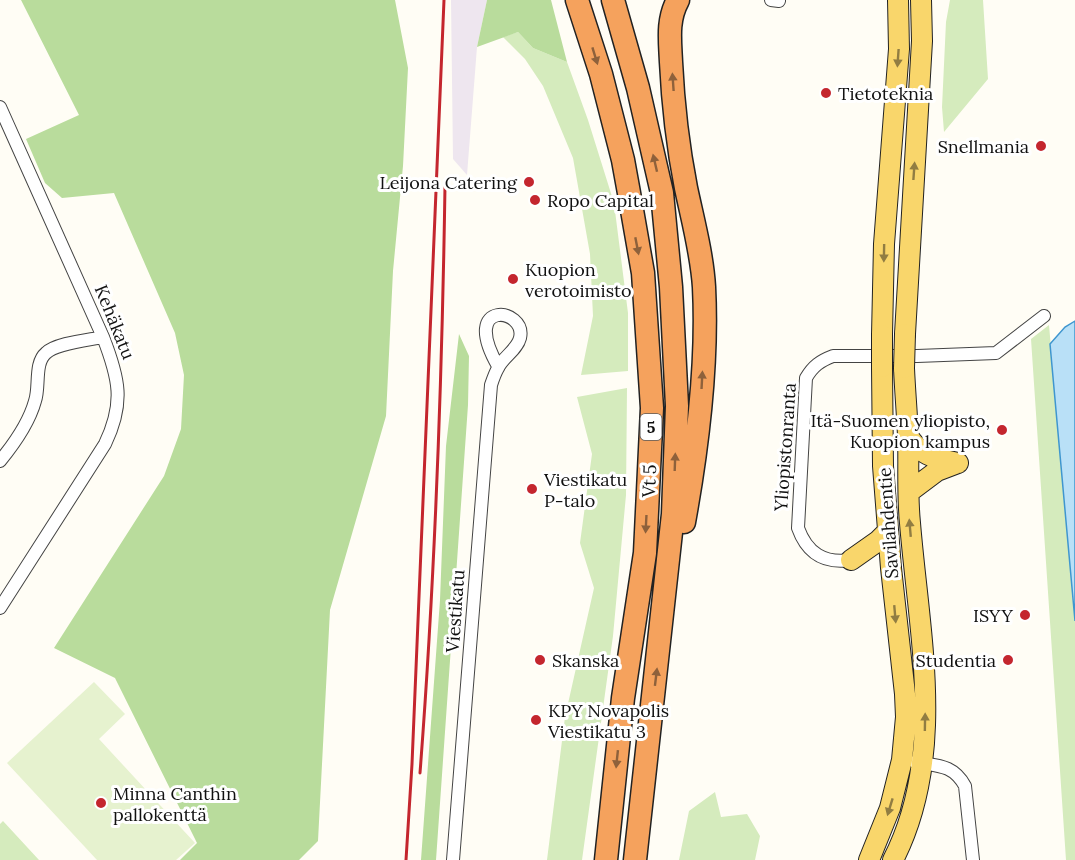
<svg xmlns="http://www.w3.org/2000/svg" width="1075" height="860" viewBox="0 0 1075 860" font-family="Lora,serif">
<rect width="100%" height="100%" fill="#fffdf5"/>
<path fill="#eee6ef" d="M451,0h36l-10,47 -10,128 -14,-16z"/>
<path fill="#d5ebbd" d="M950,0h33l5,79 -44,53 -2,-25 4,-85z
M518,32l15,16 34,14 21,58 26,83 14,110v58l-47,4 12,-59 -3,-62 -17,-96 -30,-72 -18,-27 -22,-22z
M1049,325l26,296v239h-9l-35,-521z
M627,388l-1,107 -13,141 -31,224h-35l18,-143 29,-129 -14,-45 12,-89 -15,-57z
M715,792l6,25 26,-3 13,22 -5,24h-76l10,-49z
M3,821l36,39h-39v-36z"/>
<path fill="#b9dc9c" d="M21,0h374l13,68 -5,98 -10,105 -7,145 -56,194 -12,231 -19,19h-119l17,-17 -82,-165 -61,-30 110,-172 17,-47 3,-54 -9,-42 -61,-140 -52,5 -17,-15 -19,-44 53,-24z
M487,0h64l16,62 -34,-14 -15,-16 -41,15z
M459,334l10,22 -1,49 -32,455h-15l19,-260 6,-154z"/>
<path fill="#e6f2cf" d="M94,682l31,32 -26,25 96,104 -19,17h-79l-90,-97z"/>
<path fill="#b9e0f7" stroke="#3f96cf" stroke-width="1.5" d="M1075,321v300l-25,-277 15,-17z"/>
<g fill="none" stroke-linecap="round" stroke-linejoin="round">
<defs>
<path id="minor" d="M771,0l8,1
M0,107l103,230c16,41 22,66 2,107l-105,164
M0,461c14,-17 29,-38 35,-60 5,-14 -1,-38 11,-48 10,-10 43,-13 57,-16
M851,560c-27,4 -44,-7 -53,-32l8,-150c7,-12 14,-17 27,-22h84l79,-3 48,-37
M915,762c22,4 38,2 50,24l8,74
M453,860l38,-475c2,-6 4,-12 7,-17 5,-11 19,-18 22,-30 7,-30 -61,-40 -22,28"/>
<path id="primary" d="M905,334l17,-293 -1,-41
M882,335l2,-91 15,-195 -1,-49
M908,436c14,21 27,22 50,27
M909,492l28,-21 21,-8
M851,560l27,-19 10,-10
M869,860l21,-52 12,-48 4,-43 -1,-23 -14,-126 -8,-102 -1,-99
M893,860c54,-105 26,-226 17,-337 -3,-29 -1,-58 -2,-87 -1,-23 -3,-45 -4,-68"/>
<path id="motorway" d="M577,0l24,74 22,86 6,33 14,80 9,135 -7,145 -22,145 -17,162
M613,0l25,88 24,105 9,94 6,119 -4,108 -38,346
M678,0c-11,20 -8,40 -7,62 2,42 7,85 15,126 7,33 16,66 18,99 4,78 -6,158 -20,235"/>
</defs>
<use href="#minor" stroke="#444" stroke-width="14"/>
<use href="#primary" stroke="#222" stroke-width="22"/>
<use href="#motorway" stroke="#222" stroke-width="25"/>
<use href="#minor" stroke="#fff" stroke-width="12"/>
<use href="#primary" stroke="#f9d66b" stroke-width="20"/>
<use href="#motorway" stroke="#f5a25d" stroke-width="22"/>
<path stroke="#c4262e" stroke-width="3" d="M420,773c15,-195 22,-391 25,-587
M406,860l6,-96 32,-764"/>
<defs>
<path id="primary-bridge" d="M882,367v-32
M904,368l1,-34"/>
</defs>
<use href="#primary-bridge" stroke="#222" stroke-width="22" stroke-linecap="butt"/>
<use href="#primary-bridge" stroke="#f9d66b" stroke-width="20"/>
</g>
<defs><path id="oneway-solid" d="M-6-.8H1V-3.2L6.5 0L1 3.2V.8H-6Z" transform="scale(1.5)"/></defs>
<g fill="#8e613b">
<use href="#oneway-solid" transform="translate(595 56) rotate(73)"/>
<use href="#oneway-solid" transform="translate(673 82) rotate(-94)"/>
<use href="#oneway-solid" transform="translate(655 163) rotate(-103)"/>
<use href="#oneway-solid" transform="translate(637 246) rotate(79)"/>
<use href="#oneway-solid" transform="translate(702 380) rotate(-87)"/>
<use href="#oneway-solid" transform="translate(675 462) rotate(-88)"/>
<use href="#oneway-solid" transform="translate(646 524) rotate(93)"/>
<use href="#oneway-solid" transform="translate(656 677) rotate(-83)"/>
<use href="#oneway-solid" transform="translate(617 759) rotate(96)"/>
</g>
<g fill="#917d42">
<use href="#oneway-solid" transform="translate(898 58) rotate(94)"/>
<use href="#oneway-solid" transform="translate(914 171) rotate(-86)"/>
<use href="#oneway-solid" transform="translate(884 253) rotate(91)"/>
<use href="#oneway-solid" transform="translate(910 528) rotate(-95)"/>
<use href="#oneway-solid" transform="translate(895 614) rotate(85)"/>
<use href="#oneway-solid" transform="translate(925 722) rotate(-89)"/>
<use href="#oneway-solid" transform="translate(890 807) rotate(107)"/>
</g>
<g fill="#c4262e" stroke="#fff" stroke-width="2">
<circle cx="826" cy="93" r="6"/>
<circle cx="1041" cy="146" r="6"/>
<circle cx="529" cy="182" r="6"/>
<circle cx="535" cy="200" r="6"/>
<circle cx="513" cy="279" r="6"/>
<circle cx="1002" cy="430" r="6"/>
<circle cx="532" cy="489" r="6"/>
<circle cx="1025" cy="615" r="6"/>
<circle cx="540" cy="660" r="6"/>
<circle cx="1008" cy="660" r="6"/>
<circle cx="536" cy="720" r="6"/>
<circle cx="101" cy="803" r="6"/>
</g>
<g text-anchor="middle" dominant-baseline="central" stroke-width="6" stroke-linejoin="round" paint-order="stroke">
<rect fill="#fff" stroke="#585858" stroke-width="1.5" x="640.5" y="414" width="21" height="26" rx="4.5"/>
<g font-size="16" font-weight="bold" fill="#111">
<text x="651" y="427">5</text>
</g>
<g font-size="18" fill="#111" stroke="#fff" text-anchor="start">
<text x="838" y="93">Tietoteknia</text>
<text x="1029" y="146" text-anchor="end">Snellmania</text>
<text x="517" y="182" text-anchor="end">Leijona Catering</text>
<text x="547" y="200">Ropo Capital</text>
<text x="525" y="269">Kuopion<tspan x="525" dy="21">verotoimisto</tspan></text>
<text x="990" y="420" text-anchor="end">Itä-Suomen yliopisto,<tspan x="990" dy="21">Kuopion kampus</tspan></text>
<text x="544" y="479">Viestikatu<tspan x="544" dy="21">P-talo</tspan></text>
<text x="1013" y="615" text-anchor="end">ISYY</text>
<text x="552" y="660">Skanska</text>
<text x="996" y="660" text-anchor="end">Studentia</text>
<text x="548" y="710">KPY Novapolis<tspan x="548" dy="21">Viestikatu 3</tspan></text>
<text x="113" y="793">Minna Canthin<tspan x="113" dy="21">pallokenttä</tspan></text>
</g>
<g font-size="18" fill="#111" stroke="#fff">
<text transform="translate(115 322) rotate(68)">Kehäkatu</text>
<text transform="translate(785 447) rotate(-86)">Yliopistonranta</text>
<text transform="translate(649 481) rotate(-87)">Vt 5</text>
<text transform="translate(888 523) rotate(-94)">Savilahdentie</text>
<text transform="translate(455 611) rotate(-86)">Viestikatu</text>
</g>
</g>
</svg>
